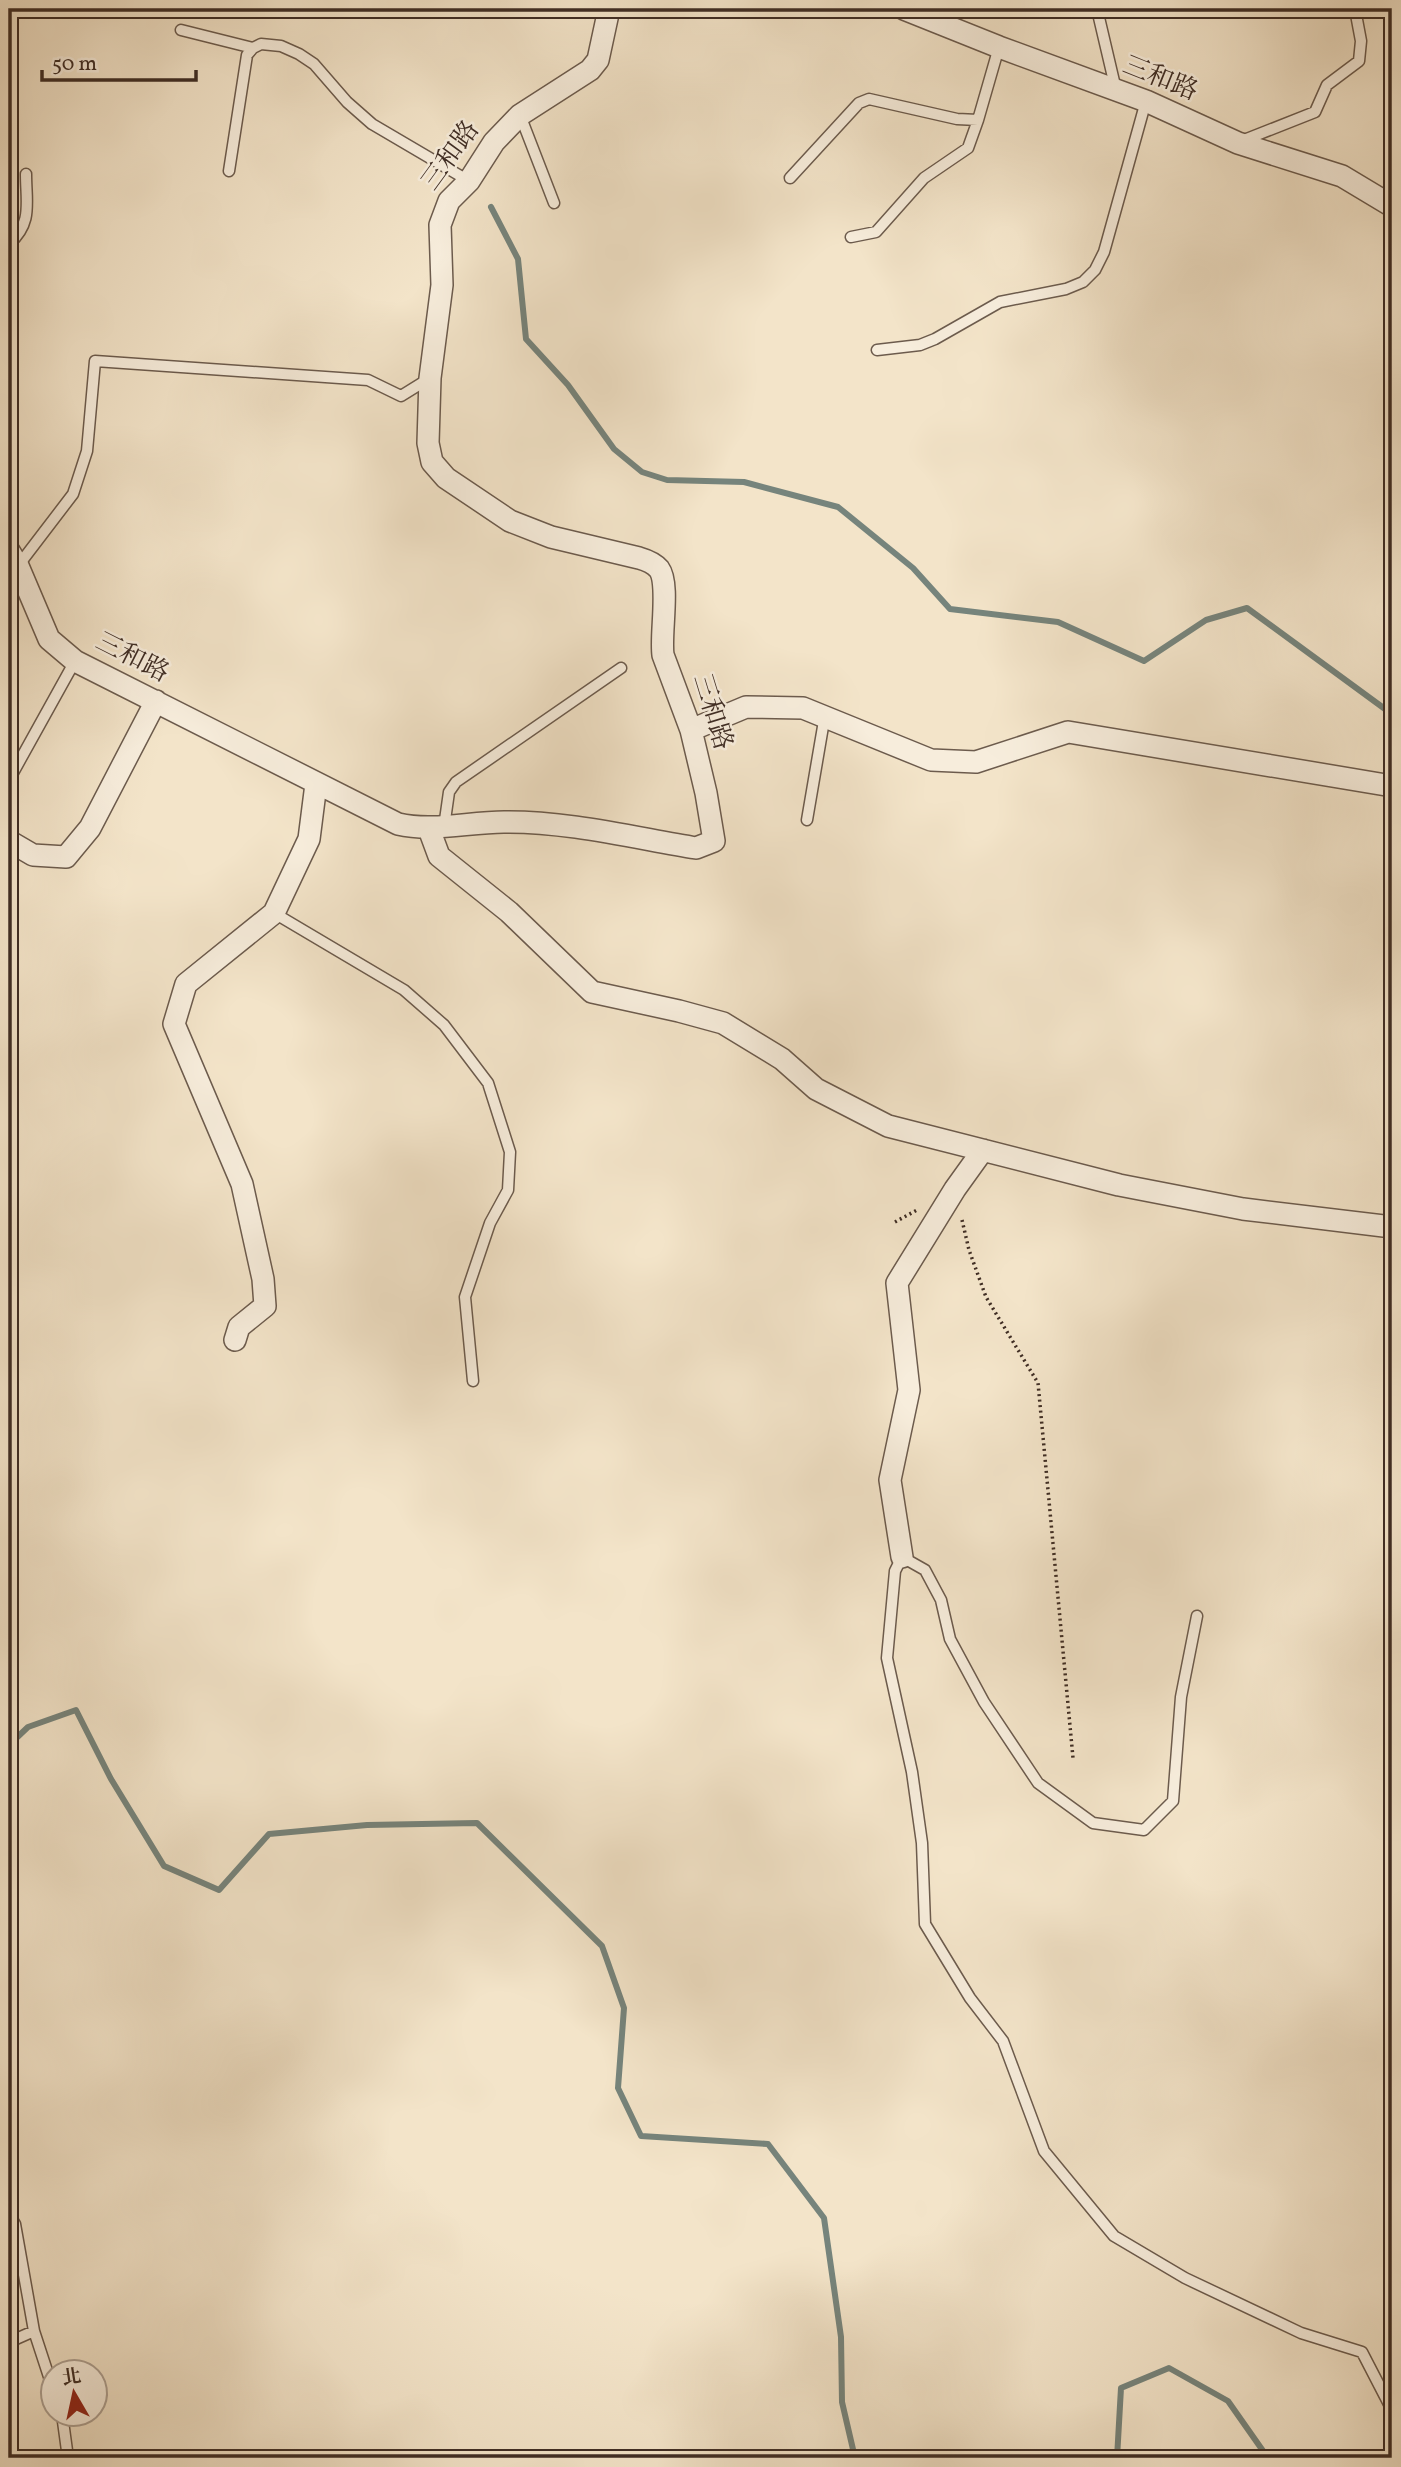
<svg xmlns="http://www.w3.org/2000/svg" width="1401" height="2467" viewBox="0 0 1401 2467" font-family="Vollkorn,'Noto Serif TC',serif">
<rect width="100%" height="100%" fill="#f3e4c9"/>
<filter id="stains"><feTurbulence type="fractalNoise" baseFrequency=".00286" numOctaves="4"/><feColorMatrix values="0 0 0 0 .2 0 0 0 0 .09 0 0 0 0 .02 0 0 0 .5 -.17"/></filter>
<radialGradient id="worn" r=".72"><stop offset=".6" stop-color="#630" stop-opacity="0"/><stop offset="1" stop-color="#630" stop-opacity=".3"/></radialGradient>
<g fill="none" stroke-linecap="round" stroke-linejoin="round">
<path stroke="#76847c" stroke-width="6" d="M491,207l27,52 8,80 42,46 46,64 28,23 25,8 77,2 94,25 75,61 37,41 108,13 86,39 62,-41 41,-12 138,101h7
M9,1745l19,-18 48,-17 35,69 53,87 55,24 50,-56 98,-9 110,-2 125,123 22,62 -6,80 23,48 127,8 56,74 17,119 1,65 13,56
M1117,2458l4,-70 48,-20 59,33 40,57"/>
<defs>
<path id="service" d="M1097,9l19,81
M181,30l72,18
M520,115l34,88
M1239,142l76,-30 12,-27 32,-24 2,-20 -6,-32
M229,171l18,-116 6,-7 8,-4 20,2 18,8 15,10 33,38 25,22 97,57
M790,178l69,-75 10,-4 88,20 21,1 21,-73
M851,237l25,-5 48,-54 44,-30 10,-28
M9,244c24,-21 17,-41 17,-70
M877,350l43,-5 15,-6 65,-37 66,-13 17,-7 12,-12 9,-18 42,-151
M18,566l55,-72 14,-43 8,-90 273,19 33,16 29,-18
M9,780l66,-119
M807,820l18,-105
M444,827l5,-35 7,-10 165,-114
M274,913l130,77 40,35 44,58 22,69 -2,38 -18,33 -25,74 8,84
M1197,1616l-16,81 -8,104 -29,29 -51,-7 -55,-40 -54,-81 -34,-63 -9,-39 -16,-30 -23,-13 -7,14 -8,87 25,114 10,71 3,81 45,74 33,43 41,110 70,85 71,42 116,55 61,19 30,58
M9,2214l6,10 19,107 18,55
M9,2345l7,-6 18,-8
M62,2414l6,44"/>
<path id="minor" d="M904,9l95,38 147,54 92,42 104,33 50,30
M9,551l9,15 31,73 26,22 323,163c35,8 70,-2 106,-2 62,-1 131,16 192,26l18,-7 -8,-48 -15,-63 -28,-75c-3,-21 7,-71 -4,-86 -5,-6 -13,-9 -20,-11l-88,-21 -41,-16 -64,-43 -14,-16 -4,-19 2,-65 12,-93 -2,-60 9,-24 20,-20 25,-39 26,-27 70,-45 8,-10 11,-51
M691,730l55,-23 57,1 128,52 45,2 92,-30 324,54
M429,829l10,27 70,56 83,80 87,19 44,12 59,36 34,30 72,37 231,59 124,24 149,18
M9,841l24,14 33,2 24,-29 66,-127
M235,1340l4,-13 26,-21 -2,-27 -21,-95 -68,-160 12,-40 88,-71 35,-74 7,-55
M902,1557l-12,-77 19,-90 -12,-107 58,-94 28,-39"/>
</defs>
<use href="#service" stroke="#6c5b4d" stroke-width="13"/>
<use href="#minor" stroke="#6c5b4d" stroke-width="24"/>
<path stroke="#3f2d24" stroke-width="3.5" stroke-dasharray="2 3.5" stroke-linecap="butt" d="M962,1220l7,30 17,47 52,86 35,375
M895,1222l22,-12"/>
<use href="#service" stroke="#f7eddc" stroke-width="10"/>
<use href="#minor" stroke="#f7eddc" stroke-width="21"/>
</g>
<g text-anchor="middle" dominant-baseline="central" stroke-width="5" stroke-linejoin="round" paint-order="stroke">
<g font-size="26" fill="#3f2d24" stroke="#f7eddc">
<text transform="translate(1160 79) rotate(22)">三和路</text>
<text transform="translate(451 156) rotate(-54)">三和路</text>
<text transform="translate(132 658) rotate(27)">三和路</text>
<text transform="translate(712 712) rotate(73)">三和路</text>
</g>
</g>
<rect width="1401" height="2467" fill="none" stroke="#f3e4c9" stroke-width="35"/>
<rect x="10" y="10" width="1380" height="2446" fill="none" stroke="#3f2d24" stroke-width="3.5"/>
<rect x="18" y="18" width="1366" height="2432" fill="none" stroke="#3f2d24" stroke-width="2"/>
<g transform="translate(74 2393) rotate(351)"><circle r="33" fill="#f7eddc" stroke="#ada092" stroke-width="2"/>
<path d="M0-5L12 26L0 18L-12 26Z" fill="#8f2418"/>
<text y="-10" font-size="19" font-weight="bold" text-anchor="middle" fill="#3f2d24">北</text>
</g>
<path d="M42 70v10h154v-10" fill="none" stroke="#3f2d24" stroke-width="3.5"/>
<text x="52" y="70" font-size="21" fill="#3f2d24" stroke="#f7eddc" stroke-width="5" paint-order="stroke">50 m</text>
<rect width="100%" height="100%" filter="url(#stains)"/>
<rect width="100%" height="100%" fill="url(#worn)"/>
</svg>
